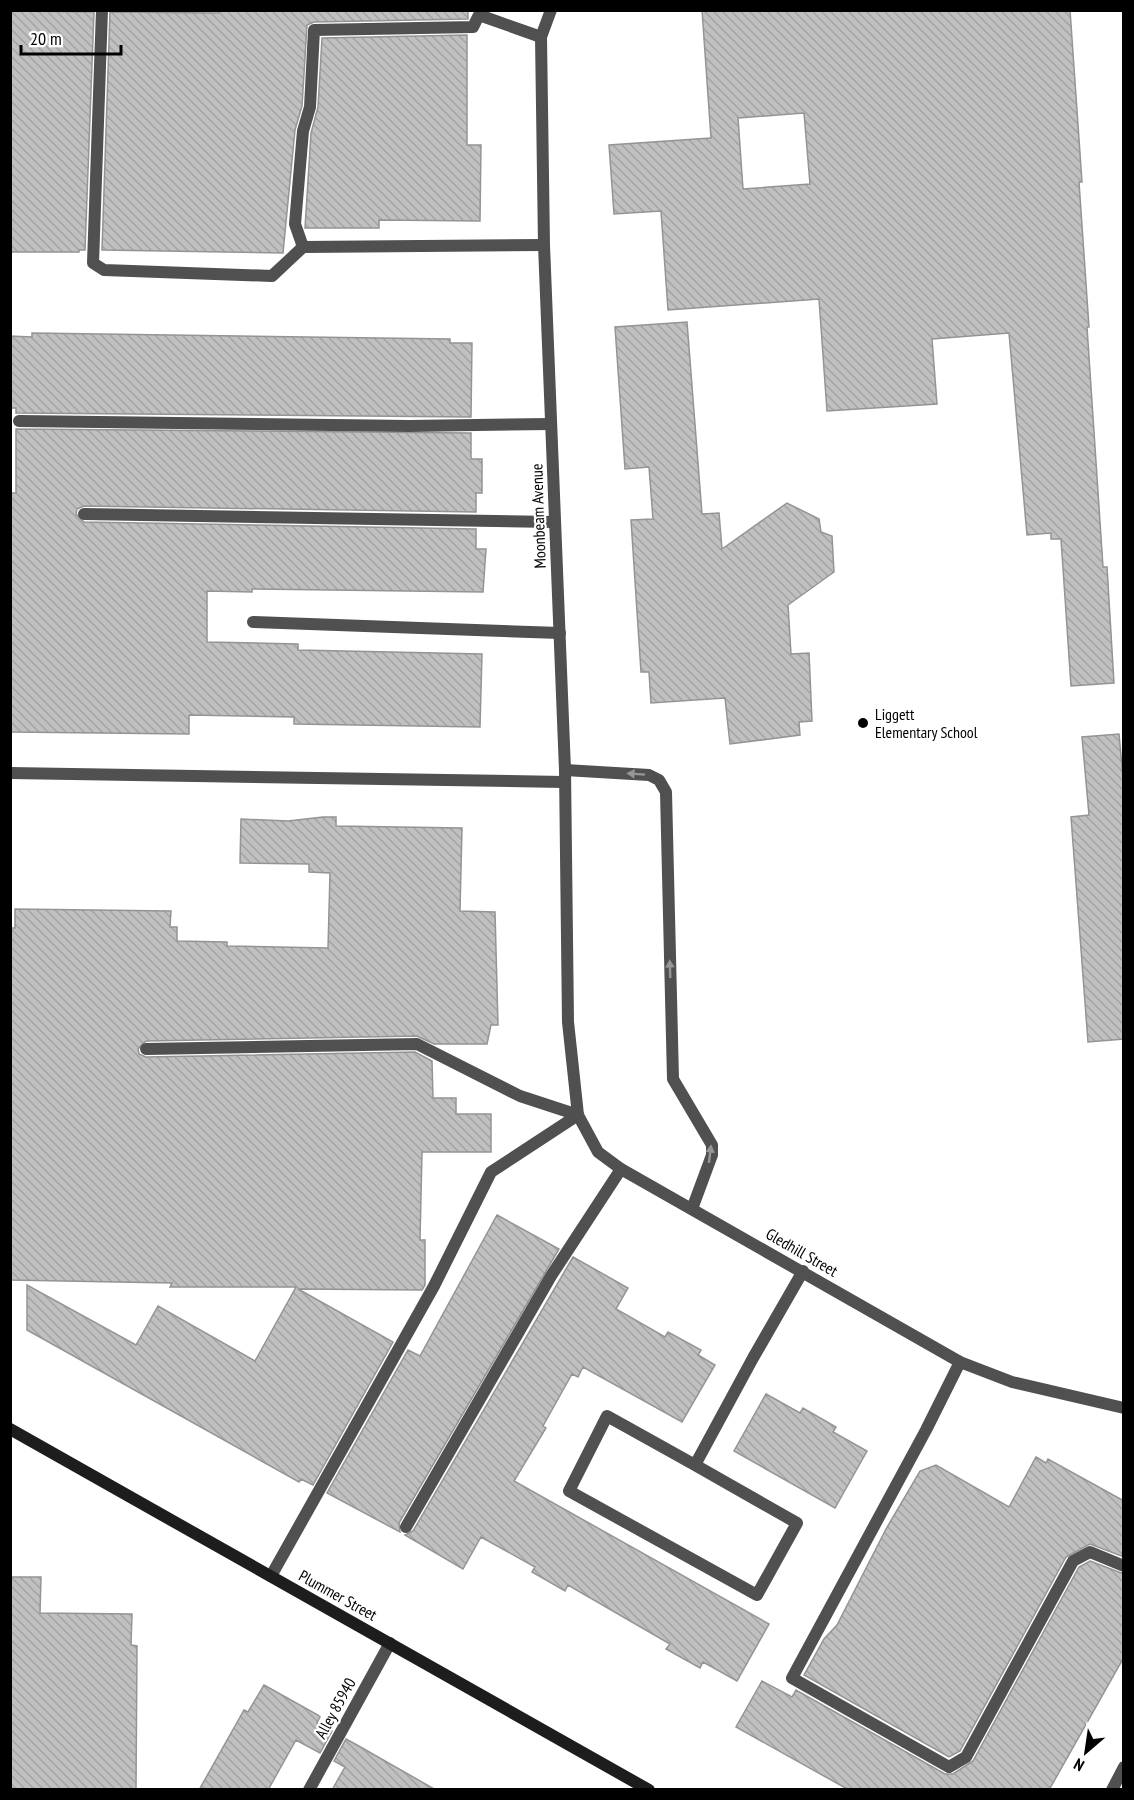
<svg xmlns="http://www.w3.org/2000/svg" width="1134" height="1800" viewBox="0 0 1134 1800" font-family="'PT Sans Narrow',sans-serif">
<defs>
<pattern id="building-back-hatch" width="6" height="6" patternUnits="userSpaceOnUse" patternTransform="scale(1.5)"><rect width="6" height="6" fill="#c0c0c0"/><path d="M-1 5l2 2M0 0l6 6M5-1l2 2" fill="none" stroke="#a3a3a3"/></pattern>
</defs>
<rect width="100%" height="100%" fill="#fff"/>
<path fill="url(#building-back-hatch)" stroke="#949494" stroke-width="1.5" fill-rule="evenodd" d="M223,10h245v9l-154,3 -7,3 -5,81 -7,24 -12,123 -181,-3 8,-238 108,1z
M702,10h368l12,172h-3l10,145h-2l16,240h4l7,116 -43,3 -10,-147h-10v-6l-24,2 -18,-202 -77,6 5,65 -110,7 -8,-112 -151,11 -7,-99 -47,3 -5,-69 102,-7zM804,113l6,71 -67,5 -5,-71z
M10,11l84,1 -9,238h-6v2h-69z
M467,35v110h14l-1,76 -101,-1v8h-74l6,-95 7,-26 4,-69z
M687,322l15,192 17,-1 3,36 65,-46 32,16 2,13 11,4 2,36 -46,33 3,49 18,-1 3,68 -13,1 1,13 -70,9 -5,-46 -74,5 -2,-31h-8l-10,-152 22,-1 -4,-52 -24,2 -10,-142z
M32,333l418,6v4h22l-1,74 -455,-4v-5h-6v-72l22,1z
M16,429l455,4v26h11v34h-6v19l-392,-6 -7,3 -1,5 8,8 392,7v20h10l-3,43 -231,-3v3l-45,-1v51l91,2v6l184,4 -2,73 -186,-3v-7l-105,-2v19l-179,-2v-239h6z
M1119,734l5,53v252l-36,3 -17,-225 18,-2 -7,-78z
M323,817h13v9l126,2 -2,83 35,1 3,113h-7l-4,19h-53l-17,-8 -271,5 -8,8 1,5 7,3 269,-5 17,9 1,37h23v16h35v38h-69l-2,88h5v45l-3,5 -124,-1 95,53 -80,143 -12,-6 -2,3 -272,-152v-45l109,60 22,-39 97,55 41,-74h-126l2,-4 -162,-3v-352h5v-19l156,2 -1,16h7v14l50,1v4l101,2 2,-75 -21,-1v-8l-69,-1 1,-44 47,2z
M497,1215l62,34 -160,274 1,9 -73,-39 81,-143 12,6z
M573,1257l55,31 -12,21 49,28 3,-5 33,18 -3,5 17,10 -33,57 -99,-55 -5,10 -6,-3 -29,52 3,2 -32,53 255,143 -32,57 -34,-19 -3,6 -34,-19 4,-5 -102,-59 -3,6 -33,-19 3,-5 -54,-30 -18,32 -58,-34 8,-4z
M766,1394l34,19 3,-5 33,19 -3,5 34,19 -32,57 -101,-57z
M1036,1457l10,6 2,-4 76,42v56l-34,-13 -24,13 -106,194 -11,6 -145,-82 20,-36 13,-14 49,-96 34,-58 16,-6 73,42z
M1090,1561l34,13v83l-75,133h-200l-113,-63 26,-46 30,16 4,-7 149,84h8l20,-13 106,-194z
M10,1577h31l-1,36 92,1 -1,31 6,1 -1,144h-126z
M264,1685l54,30 2,2 -3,6 15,8 -12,22 -24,-13 -28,50h-69l45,-80 4,2z
M346,1739l11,6 79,45h-104l13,-23 -11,-6z"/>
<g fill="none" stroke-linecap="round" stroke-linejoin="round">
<path stroke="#505050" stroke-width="12" d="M102,10l-9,253 11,7 168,6 31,-29 241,-2
M303,247l-8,-23 8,-93 7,-24 4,-77 159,-3 6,-12 62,22
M19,421l390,5 142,-2
M84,514l470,8
M253,622l307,11
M565,770l84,5 10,5 7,12 7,287 39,66v10l-20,54
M10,773l554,9
M146,1049l271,-5 103,52 58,19
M960,1362l-34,68 -134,248 157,89 17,-10 107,-196 17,-9 34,14
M695,1465l-88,-49 -38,75 188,104 40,-72 -102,-58 58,-107 50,-87
M406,1527l145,-251 70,-107
M271,1576l163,-290 57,-114 87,-57
M309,1790l81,-147"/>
<path stroke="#505050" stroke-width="12" d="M551,10l-10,27 3,208 21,525 3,252 10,93 20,37 23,17 339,193 52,20 112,26
M1112,1790l12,-23"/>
<path stroke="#1d1d1d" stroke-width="12" d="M10,1429l639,361"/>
</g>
<defs><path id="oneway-solid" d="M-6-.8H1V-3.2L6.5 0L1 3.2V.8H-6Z" transform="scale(1.5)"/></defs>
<g fill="#969696">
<use href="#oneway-solid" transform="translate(636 774) rotate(-176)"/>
<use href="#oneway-solid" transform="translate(670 969) rotate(-92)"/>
<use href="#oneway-solid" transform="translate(710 1154) rotate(-83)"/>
</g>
<circle fill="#000" stroke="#fff" stroke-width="2" cx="863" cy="723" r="6"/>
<g text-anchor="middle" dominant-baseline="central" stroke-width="4.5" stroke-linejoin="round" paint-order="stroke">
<g font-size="16" fill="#000" stroke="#fff">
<text transform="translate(538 516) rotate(-92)">Moonbeam Avenue</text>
<text transform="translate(802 1252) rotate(30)">Gledhill Street</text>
<text transform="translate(338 1595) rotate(29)">Plummer Street</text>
<text transform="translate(335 1708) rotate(-61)">Alley 85940</text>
</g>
<g font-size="16" fill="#000" stroke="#fff" text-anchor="start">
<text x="875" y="714">Liggett<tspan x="875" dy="18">Elementary School</tspan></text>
</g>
</g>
<rect width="1134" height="1800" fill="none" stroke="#000000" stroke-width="24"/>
<g transform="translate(1086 1752) rotate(209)" stroke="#ffffff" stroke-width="4.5" paint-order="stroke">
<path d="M0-4.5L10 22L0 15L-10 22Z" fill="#000000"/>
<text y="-9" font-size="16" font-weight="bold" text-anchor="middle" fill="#000000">N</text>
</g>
<path d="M21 45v9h100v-9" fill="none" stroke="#000000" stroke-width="3"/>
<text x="30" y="45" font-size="18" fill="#000000" stroke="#ffffff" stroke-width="4.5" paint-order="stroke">20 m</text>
</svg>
